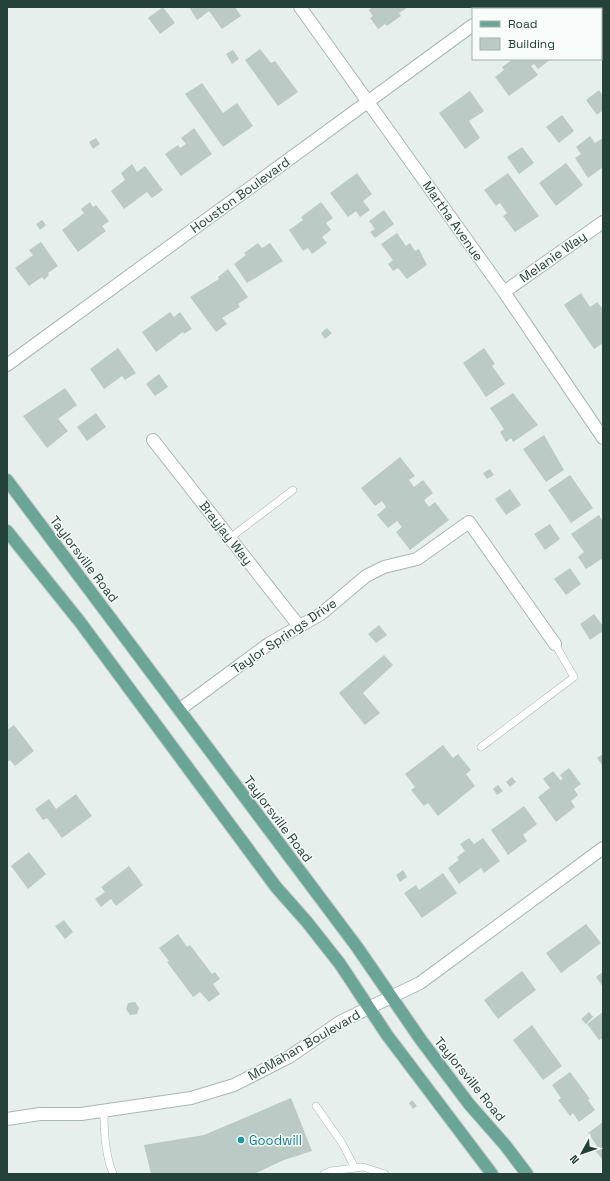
<svg xmlns="http://www.w3.org/2000/svg" width="610" height="1181" viewBox="0 0 610 1181" font-family="'Space Grotesk',sans-serif">
<rect width="100%" height="100%" fill="#e6efeb"/>
<path fill="#bbcac4" d="M163,7l12,16 -15,11 -12,-16z
M189,7h46l6,9 -19,13 -13,-18 -12,9z
M372,7h36l-9,6 2,3 -14,10 -2,-2 -7,5 -8,-11 3,-2 -4,-6z
M584,7h18l1,2v28l-2,-3v-25h-19z
M260,49l11,14 4,-2 23,31 -20,14 -33,-46z
M233,50l6,9 -7,5 -6,-10z
M513,59h38l-13,10 -4,-5 -3,2 7,9 -29,21 -14,-19 9,-7 -2,-3z
M202,83l21,30 14,-10 16,23 -30,21 -38,-53z
M599,90l4,6v14l-6,5 -11,-15z
M470,91l14,20 -15,10 11,17 -15,11 -26,-36z
M562,115l12,16 -15,12 -13,-16z
M194,128l18,26 -31,22 -16,-22 13,-9 2,3 6,-4 -5,-6z
M590,136l5,7 8,-5v29l-15,11 -13,-20 6,-4 -5,-7z
M96,138l4,6 -7,5 -4,-7z
M522,147l12,16 -15,11 -12,-17z
M566,163l17,22 -27,21 -17,-23z
M132,164l5,8 8,-6 18,24 -11,8 -5,-6 -23,17 -13,-18 14,-11 -4,-7z
M357,173l15,21 -9,7 7,9 -10,7 -4,-6 -8,6 -18,-24z
M508,173l31,43 -24,16 -12,-16 4,-3 -7,-10 -4,3 -12,-16z
M90,202l3,5 3,-2 13,16 -7,5 4,5 -28,21 -16,-22 22,-17 -3,-4z
M321,202l12,16 -7,5 5,7 -9,7 5,6 -15,11 -4,-6 -5,3 -14,-21 14,-10 -2,-3z
M384,210l10,14 -19,14 -5,-6 5,-3 -6,-8z
M42,220l4,5 -6,5 -4,-6z
M397,233l9,13 4,-3 5,8 4,-2 8,16 -20,14 -9,-11 -5,3 -5,-7 5,-4 -12,-16z
M41,242l17,24 -10,7 1,2 -5,5 -2,-3 -13,9 -14,-18 18,-13 -4,-5z
M258,243l4,5 8,-5 13,18 -36,22 -13,-19 12,-9 -2,-2z
M228,269l20,28 -10,7 2,3 -18,11 5,6 -11,8 -26,-35 29,-18 -1,-2z
M581,293l9,14 7,-5 6,7v34l-9,6 -30,-44z
M170,312l4,5 6,-5 12,17 -8,5 -1,-2 -27,20 -14,-20z
M327,328l5,5 -7,6 -4,-6z
M118,348l18,25 -11,7 -3,-4 -18,13 -14,-20z
M484,348l11,16 -3,2 13,18 -19,13 -23,-34z
M159,374l9,13 -13,9 -9,-12z
M65,388l12,17 -19,14 10,12 -21,17 -24,-32z
M513,393l25,32 -25,17 -2,-4 -5,4 -6,-10 4,-3 -14,-21z
M96,413l10,14 -19,14 -10,-14z
M544,435l20,35 -18,12 -23,-33z
M400,457l15,19 -6,4 5,7 9,-7 10,13 -9,7 5,7 6,-5 14,18 -39,30 -14,-18 6,-5 -5,-6 -9,7 -11,-13 9,-8 -4,-6 -7,5 -14,-18z
M490,469l4,6 -7,4 -4,-6z
M570,475l23,33 -22,15 -23,-33z
M510,489l11,16 -15,10 -11,-16z
M599,515l4,7v36l-17,11 -8,-12 6,-5 -13,-18z
M550,524l10,15 -15,11 -11,-16z
M570,568l11,16 -15,11 -12,-16z
M594,614l9,12v5l-13,9 -10,-16z
M379,625l8,10 -11,8 -8,-9z
M384,655l9,10 -30,28 17,20 -15,12 -26,-32z
M14,725l20,26 -19,15 -5,-6 -3,2v-32z
M443,745l10,13 5,-4 13,16 -5,4 9,12 -37,30 -10,-13 -4,3 -13,-16 4,-3 -10,-13z
M603,754v12l-6,-8z
M569,768l12,16 -7,5 4,6 -7,6 4,6 -19,15 -18,-25 12,-9 -7,-9 10,-8 7,9 3,-1 -3,-4z
M512,777l4,5 -6,5 -4,-5z
M498,785l5,6 -6,4 -4,-6z
M76,794l16,22 -30,22 -15,-20 -4,2 -8,-11 14,-10 7,10z
M524,806l13,18 -14,11 4,6 -19,14 -17,-25z
M469,838l5,6 9,-6 17,23 -16,12 -3,-5 -22,16 -11,-16 11,-8 -2,-3 8,-6 -5,-7z
M29,852l17,22 -18,15 -17,-23z
M129,866l14,19 -27,21 -5,-7 -10,8 -6,-8 10,-7 -4,-5z
M403,870l4,7 -7,5 -4,-7z
M443,873l14,20 -35,25 -18,-25 12,-8 3,5z
M64,920l9,12 -8,7 -10,-13z
M586,924l15,19 -40,30 -15,-20z
M178,934l9,13 3,-2 22,29 3,-2 5,7 -7,5 7,10 -11,8 -9,-10 -7,5 -26,-35 2,-1 -10,-13z
M522,971l14,19 -38,29 -14,-19z
M603,972v15l-7,-10z
M135,1002l4,6 -2,6 -7,1 -4,-6 2,-6z
M589,1012l4,5 -7,7 -5,-5z
M603,1012v26l-4,2 -12,-16z
M532,1025l30,41 -19,14 -30,-40z
M570,1072l20,27 -2,1 7,10 -16,12 -6,-9 -3,3 -12,-16 3,-2 -9,-13z
M291,1098l21,53 -28,9 -30,14h-103l-7,-29 60,-10z
M412,1100l5,6 -4,3 -4,-6z
M603,1122v38l-9,-11 3,-3 -9,-13z"/>
<g fill="none" stroke-linecap="round" stroke-linejoin="round">
<defs>
<path id="service" d="M230,538l63,-48
M481,747l93,-70 -19,-33
M316,1106l26,37 13,25
M104,1110c0,23 1,43 9,64
M324,1174l7,-3 32,-4 22,7"/>
<path id="minor" d="M300,7l204,285 99,146
M495,9l3,-2
M504,292l99,-70
M7,365l466,-340
M153,440l146,186
M179,710l91,-67 51,-29 45,-38 18,-9 33,-8 52,-37 86,122
M391,997l29,-14 183,-135"/>
<path id="tertiary" d="M7,1119l33,-5h41l110,-16 43,-13 55,-28 51,-35 51,-25"/>
<path id="primary" d="M7,480l350,467 64,93 48,64 36,41 22,29
M7,531l73,91 196,265 31,35 33,42 47,71 105,139"/>
</defs>
<use href="#service" stroke="#a8b8b2" stroke-width="8"/>
<use href="#minor" stroke="#a8b8b2" stroke-width="14"/>
<use href="#tertiary" stroke="#a8b8b2" stroke-width="14"/>
<use href="#primary" stroke="#c2cac8" stroke-width="14"/>
<use href="#service" stroke="#fff" stroke-width="7"/>
<use href="#minor" stroke="#fff" stroke-width="12"/>
<use href="#tertiary" stroke="#fff" stroke-width="12"/>
<use href="#primary" stroke="#6aa596" stroke-width="12"/>
</g>
<circle fill="#0f9aa8" stroke="#f7fbf9" stroke-width="1.5" cx="241" cy="1140" r="4"/>
<g text-anchor="middle" dominant-baseline="central" stroke-width="3" stroke-linejoin="round" paint-order="stroke">
<g font-size="13" fill="#24423a" stroke="#f7fbf9">
<text transform="translate(240 195) rotate(-36)">Houston Boulevard</text>
<text transform="translate(453 221) rotate(55)">Martha Avenue</text>
<text transform="translate(553 257) rotate(-35)">Melanie Way</text>
<text transform="translate(226 533) rotate(52)">Brayjay Way</text>
<text transform="translate(84 559) rotate(53)">Taylorsville Road</text>
<text transform="translate(284 636) rotate(-34)">Taylor Springs Drive</text>
<text transform="translate(278 819) rotate(53)">Taylorsville Road</text>
<text transform="translate(304 1045) rotate(-30)">McMahan Boulevard</text>
<text transform="translate(470 1079) rotate(51)">Taylorsville Road</text>
</g>
<g font-size="13" fill="#0d838f" stroke="#f7fbf9" text-anchor="start">
<text x="249" y="1140">Goodwill</text>
</g>
</g>
<rect width="610" height="1181" fill="none" stroke="#24423a" stroke-width="16"/>
<rect x="472" y="8" width="130" height="52" fill="#f7fbf9" stroke="#a3b1ad"/>
<rect x="480" y="21" width="20" height="6" fill="#6aa596" stroke="#a3b1ad"/>
<text x="508" y="28" font-size="12" fill="#24423a">Road</text>
<rect x="480" y="38" width="20" height="12" fill="#bbcac4" stroke="#a3b1ad"/>
<text x="508" y="48" font-size="12" fill="#24423a">Building</text>
<g transform="translate(582 1153) rotate(230)" stroke="#f7fbf9" stroke-width="3" paint-order="stroke">
<path d="M0-3L7 15L0 10L-7 15Z" fill="#24423a"/>
<text y="-6" font-size="11" font-weight="bold" text-anchor="middle" fill="#24423a">N</text>
</g>
</svg>
